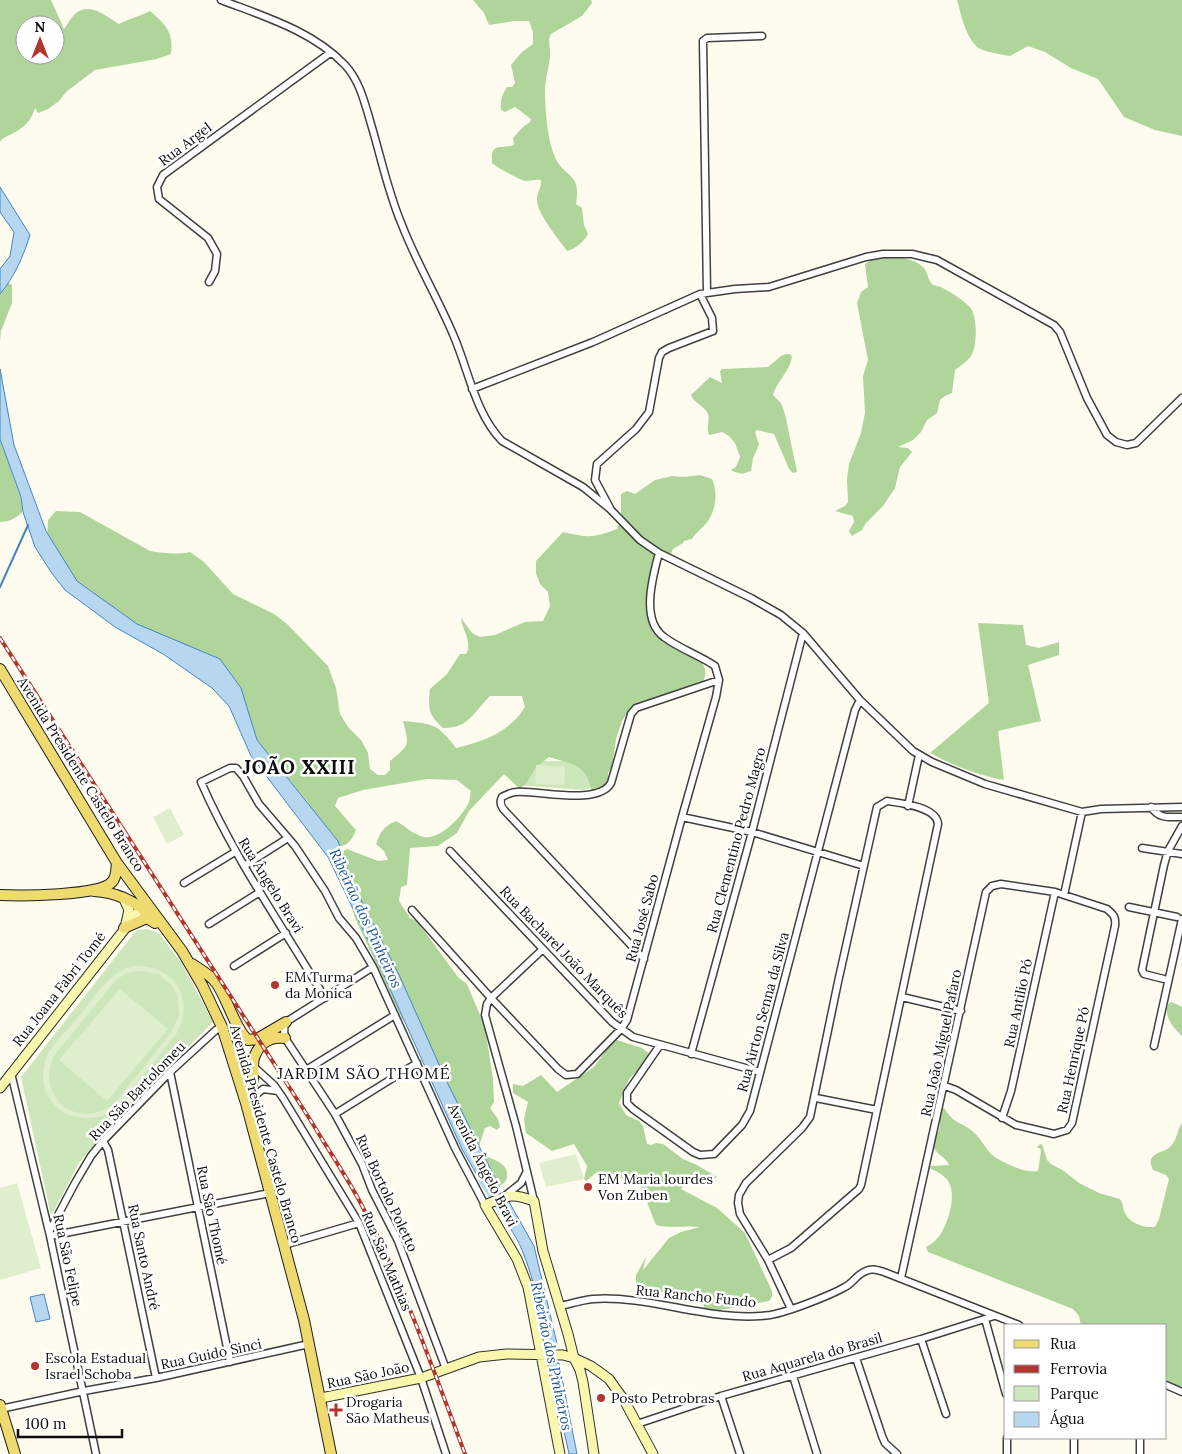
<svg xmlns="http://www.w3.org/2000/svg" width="1182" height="1454" viewBox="0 0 1182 1454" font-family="Lora,serif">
<rect width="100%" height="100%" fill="#fefcef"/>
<path fill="#cde6bb" d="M609,753l-17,35 -9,2 -67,-5 6,-11 11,-13h45z
M147,929l12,4 23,31 31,58 -106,107 -28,34 -28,53 -30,-139 111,-141 5,-6z"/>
<path fill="#b0d59b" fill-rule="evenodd" d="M0,0h51l13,29c3,-4 7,-12 12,-16 14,-11 30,3 43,11 10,-5 21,-8 31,-13 15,13 24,21 21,43l-14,5 -62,11 -29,22 -7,9 -11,8 -10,4 -3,-5c-6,19 -16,22 -33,31l-2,3zM25,25h30v30h-30z
M473,0h118l1,3 -10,13 -31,18c-4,7 0,15 -1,22 -1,12 -5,23 -5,35 0,17 2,44 8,61 9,28 29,17 23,52l6,4 2,17 4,9c-4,8 -13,15 -21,17 -8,-12 -31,-38 -30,-52 0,-7 5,-12 4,-19 -5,-1 -10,1 -16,1 -4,0 -30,-15 -33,-18 -1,-22 7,-13 22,-18l-1,-7 10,-11 7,-5 1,-3 -16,-12 -10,5 -4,-2c-1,-9 1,-16 6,-23h5l3,-4 -4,-18 11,-13 11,-8v-12l-4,-11h-15l-25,4 -5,-12z
M957,0h225v136l-27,-6 -31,-13 -26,-38 -27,-11 -26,-16 -17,-6 -18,10c-9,-2 -19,-3 -27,-6 -16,-5 -22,-36 -26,-50z
M884,256c13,1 31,2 40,12 4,5 4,13 9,17 3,1 5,1 8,2 9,5 21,12 28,19 9,9 8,38 3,48 -3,7 -11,11 -17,16l-3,23 -7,3 -5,4 -3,13 -10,7 -6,12 -8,8 -15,7 10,1 4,4 -12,15 -5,21 -12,18 -17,17 -4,7 -10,6 -3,-5 5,-9 -1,-6 -18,-5 10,-5 3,-4 -1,-23 2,-15 12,-31 4,-20 -2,-37 5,-16 -11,-57 4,-11 7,-5 -3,-23 8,-5z
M0,278l12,7v18l-11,28 -1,10z
M786,354h4l2,3c-2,14 -15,24 -19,38l8,8 4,11 12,58 -4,1 -4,-4 -15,-35 -17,-4 -2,2 4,13 -6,13 -2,13 -9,3 -10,-3 -1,-1 5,-3 4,-10 -5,-14 -6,-7 -7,-4 -13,3c-3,-7 1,-14 -1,-21 -4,-9 -14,-10 -17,-19l19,-18 12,6 -2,-12 2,-2 46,-2 13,-11z
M0,410l11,60 11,31v12c-7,5 -12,9 -22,9z
M700,475l12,4c6,13 4,30 -4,42 -5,7 -12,11 -16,18l-8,2 -1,2 -10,6 -5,12c-7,-2 -11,-3 -16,3l-5,37 9,28 6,-2c0,6 1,11 5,15 6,7 18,7 26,12 13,9 17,21 6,33l-59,19 -13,7 -5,8 -6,18 -4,27 -4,7v9l-3,7 -13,3c-6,-29 -18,-27 -43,-35l-13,10 -9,15 -7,7 -16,-15 -35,37 -12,22 -19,13 -28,2 -3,37 -6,2 -2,14 11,17 7,3 41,56 9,7 18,43 8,52 1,23 -4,6 8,11 2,8 -3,3 -7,-4 -5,2 -6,18c0,1 3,6 4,7 8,8 26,8 24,24 -1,6 -6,9 -11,9l-81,-153 -13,-14 -47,-101 -17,-54 6,-13 3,-2 31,12 10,-1 -4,-9 -8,-7c4,-12 8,-18 20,-23 9,5 18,14 28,16 16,3 39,-21 45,-35 1,-3 1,-8 2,-11l-14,-11 -30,-1 -64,11 -25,8 -3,8 21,24c-5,13 -10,17 -24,17l-25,-46 -54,-62 -30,-53 -145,-89 -31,-56 1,-21 8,-9 24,1 70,39c13,2 27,4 40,1l14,10 29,32 41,20 12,9 42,43 8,22 4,26 8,13 13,13 7,13 2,16 8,6h7l5,-5v-9c19,-16 20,-14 13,-40 30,3 34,2 53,27 26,-6 54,-16 69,-41l-3,-11h-32c-16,16 -22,33 -47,32 -15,-13 -15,-20 -13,-39l17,-15 13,-20h6c7,-12 -4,-24 -5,-36l11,15 8,4 15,-2 30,-13 18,-1 7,-15 -2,-14 -8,-8 -4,-11v-12l27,-29c26,6 29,6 54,-3l4,-10v-25l6,-3 8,3 20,-14 17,-4 12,1z
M978,623l45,2 3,20 13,3 20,-6v13l-31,10 13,56 -43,10 6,49c-27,-5 -50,-14 -74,-27l59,-50z
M1172,1002l10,5v29c-8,-8 -20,-20 -13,-33z
M614,1039l28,9 9,7 -3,5 -19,19 -10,24 7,12 13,6 4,5 4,18 4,1 5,-2 7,1 20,15 14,6 20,12 -8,5 -22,-4 -6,11 36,19 28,25 27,58v6l-3,4 -54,10h-6l-5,-3 -1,-7c-21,-9 -45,-10 -67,-9v-17l10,-18 -3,13 26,-32 12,-6 19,-5c-15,-2 -29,2 -44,-2l-17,-43 -42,-10 -11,9 -2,-2 3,-13 -13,-22 -22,7 -26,-18 -2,-14 4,-17 -15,-9v-9l10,2 18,-11 16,17 37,-25z
M944,1108c11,17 14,12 27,22 9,7 13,16 20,24 9,8 36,20 47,17l3,-20 -1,-3h-3l2,-3 3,-1 5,16 4,4 13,7 15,12 20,10 21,6c3,5 3,8 4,12 4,12 20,17 31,16l4,-8 10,-40 -3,-4 -13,-5c-9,-19 11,-15 19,-25 5,-6 5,-15 10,-22v263l-16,-1v-60h-85l-2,-9 -6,-7 -145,-57 -2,-5c3,-2 7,-4 10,-7 11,-11 22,-45 12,-59 -5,-7 -12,-10 -19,-13l2,-2 18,-1c-3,-7 -9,-9 -13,-14 -8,-10 0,-14 3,-21 2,-5 0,-14 1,-20z"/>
<path fill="#dfeecc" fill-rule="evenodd" d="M536,765l29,2 -1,18 -29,-1z
M170,808l14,27 -17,9 -14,-27z
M134,966c39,-2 62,32 43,67l-59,74c-33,26 -82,4 -74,-40 1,-5 2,-10 5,-15 8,-12 20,-24 29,-35 12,-14 23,-33 38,-43 5,-4 11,-6 18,-8zM140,971l18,3 15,12 5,12 1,18 -8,17 -58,72c-36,25 -78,-8 -59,-49l62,-76 11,-7z
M120,989l48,40 -61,72 -48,-41z
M576,1154l8,25 -38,8 -7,-24z
M17,1183l24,85 -41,12v-92z"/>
<path fill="#b7d7f1" stroke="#4385c3" d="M0,187l30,48c-7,22 -15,41 -30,59v-25l10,-13 4,-24 -14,-20z
M0,369l14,76 32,86 31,50 60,43 83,35 21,29 16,52 81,101 13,39 49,97 46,103 54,108 -11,8 -27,-47 -93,-207 -41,-85 -77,-101 -22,-50 -17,-18 -49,-34 -48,-27 -50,-37 -14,-18 -16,-25 -12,-35 -2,-15 -21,-58z
M508,1200l26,46 24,102h-10c-7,-32 -13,-67 -26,-98 -6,-15 -17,-29 -26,-43z
M44,1294l6,25 -14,3 -6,-25z
M549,1362l10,1 18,91h-8z"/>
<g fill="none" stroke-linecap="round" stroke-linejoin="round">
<path stroke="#4385c3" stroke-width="2" d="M0,587l28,-62"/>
<path stroke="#b7d7f1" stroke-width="12" d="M484,1179l26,40"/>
<defs>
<path id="street" d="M221,0c42,16 92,31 124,65 16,17 21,43 28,66 9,31 16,64 29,94 15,39 37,75 53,114 14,34 21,75 47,102l81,46 27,22 30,31 19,13 92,45 30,17 22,18 57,67 53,51 19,11 53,22 97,28 19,-3 81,-2
M209,282l6,-11 2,-17 -9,-16 -49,-39 -2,-12 6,-12 167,-122
M707,293l-4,-252 4,-3 55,-2
M472,389l121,-47 107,-48 35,-5 34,-2 97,-30 17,-3h29l25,6 117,65 6,7 27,66 20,37 9,7 11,3 9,-2 46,-45
M610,508l-15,-28 2,-16 39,-35 13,-17 10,-54 3,-6 7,-4 44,-17 -1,-13 -12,-24
M908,806l11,-51
M1151,807c8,12 17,10 31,10
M682,817l70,15 112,34
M1142,848l40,6
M450,851l162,171 21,15 127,35
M244,866l44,-28
M184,883l51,-31
M1064,895l18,-83
M1129,907l48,10
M412,910l79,88 67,71 8,6 11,-1 44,-45 6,-9 55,-203 34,-120 3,-17 -4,-14c-16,-11 -35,-17 -51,-29 -24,-17 -11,-61 -5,-84
M209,924l51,-32
M644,959l-139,-148c-4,-4 -6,-8 -3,-14 4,-2 9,-5 14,-5 23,-2 82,14 95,-9l20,-69 5,-6 83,-28
M234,966l52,-33
M373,967l-87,55c-3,5 -2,10 -1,16l50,76 27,50 10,26 26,51 48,128
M1164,979l-20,-5 -2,-4 22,-105 4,-14 14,-25
M902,997l59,14
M325,998c-42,-71 -91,-140 -124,-216l29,-14h6l7,8 16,28 36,42 30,45 14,27 17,20 17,29 82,181 30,57
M660,1045l-33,48v10l6,6 60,43 7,3 14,-1 28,-29 8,-14 105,-401 5,-10
M1154,1046l28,-127
M691,1054l61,-222 51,-199
M253,1066l21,19 9,13 76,125 62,155 25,76
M306,1070l89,-55
M170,1072l60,290
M11,1073l39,163 46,218
M816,1098l61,12
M247,1102l16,-13 15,2
M335,1114l82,-51
M1002,1118l9,-27 44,-199
M103,1141l5,9 48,228
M506,1195l15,-12 5,-10
M534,1201l-18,-75 -31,-111 2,-11 4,-6 52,-49
M49,1232l26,-49 16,-27 12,-15 67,-69 46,-42 6,-3
M50,1236l220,-43
M284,1245l75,-22
M768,1260l23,-12 68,-59 2,-4 77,-361c-1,-17 -37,-21 -51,-23l-10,6 -39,175 -28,135 -8,11 -56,55 -7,12 -1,8 2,11 28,46 23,49
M901,1278l85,-386 6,-6 9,-2 54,8 52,17c7,6 9,8 8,17l-43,197 -5,7 -13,4 -38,-9 -60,-35 -11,-4
M560,1306c10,-2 22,-6 33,-7 59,-4 118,24 177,16 18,-3 59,-19 75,-28 8,-4 12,-13 21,-16 6,-3 11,-1 18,1l135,53
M985,1319l21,75
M921,1339l25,75
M856,1358l26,78 3,7 12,11
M793,1376l24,78
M1166,1385l16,7
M721,1396l19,58
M0,1409l84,-18 72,-13 153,-34
M637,1424l84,-28 200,-57 73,-23
M1007,1454v-16
M1074,1454v-16
M1140,1454v-16"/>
<path id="secondary" d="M123,897l6,13 -3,13
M0,1088l142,-181
M321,1398l100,-20 58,-21 28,-3 56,1 11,3 17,8 18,13 15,21 29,54
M560,1454l-32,-167 -11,-28 -32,-54c22,-9 25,-13 49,-4l9,50 25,83 6,24 6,12 3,12 11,72"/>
<path id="primary" d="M0,669l117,194 65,88 20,34 20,42 24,76 58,217 27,134
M94,891c23,1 42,11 59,26
M0,895c20,1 100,1 112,-13 5,-5 4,-13 5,-19
M124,928l23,-10 8,5
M192,964c9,6 19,11 25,20 10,14 19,47 31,56l9,-1 29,-17
M246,1102c2,-8 6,-16 7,-24 1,-6 -1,-14 1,-20 5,-15 16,-22 31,-20
M0,1405l15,49"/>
</defs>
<use href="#street" stroke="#404040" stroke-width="9"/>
<use href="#secondary" stroke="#2f2f2f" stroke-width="11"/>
<use href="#primary" stroke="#1e1e1e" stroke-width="12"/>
<use href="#street" stroke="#fff" stroke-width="6"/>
<use href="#secondary" stroke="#f9f7ae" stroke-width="9"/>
<use href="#primary" stroke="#eeda6e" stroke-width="10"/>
<defs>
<path id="rail" d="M0,638l311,483c16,27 34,53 49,81 43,80 73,167 105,252"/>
</defs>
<use href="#rail" stroke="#b33530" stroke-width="4"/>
<use href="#rail" stroke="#fff" stroke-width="2" stroke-dasharray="5.5" stroke-linecap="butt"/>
</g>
<g fill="#b33530" stroke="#fff" stroke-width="2">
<circle cx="275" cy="985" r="5"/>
<circle cx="588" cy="1187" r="5"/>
<circle cx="35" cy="1366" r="5"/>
<circle cx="601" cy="1398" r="5"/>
<path d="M333.5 1402.5h5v5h5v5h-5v5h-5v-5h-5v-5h5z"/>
</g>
<g text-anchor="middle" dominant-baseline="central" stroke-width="5" stroke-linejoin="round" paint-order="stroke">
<g font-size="14" fill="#0d0d0d" stroke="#fff">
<text transform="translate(185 144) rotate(-37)">Rua Argel</text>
<text transform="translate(81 774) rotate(58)">Avenida Presidente Castelo Branco</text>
<text transform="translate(736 840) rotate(-75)">Rua Clementino Pedro Magro</text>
<text transform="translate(271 885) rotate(58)">Rua Ângelo Bravi</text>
<text transform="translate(642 918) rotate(-75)">Rua José Sabo</text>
<text transform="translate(564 952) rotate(46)">Rua Bacharel João Marquês</text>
<text transform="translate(59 989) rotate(-52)">Rua Joana Fabri Tomé</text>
<text transform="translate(1018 1003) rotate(-78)">Rua Antilio Pó</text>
<text transform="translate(763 1012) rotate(-75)">Rua Airton Senna da Silva</text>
<text transform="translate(941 1043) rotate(-78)">Rua João Miguel Pafaro</text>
<text transform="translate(1073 1060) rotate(-78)">Rua Henrique Pó</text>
<text transform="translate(137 1091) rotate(-46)">Rua São Bartolomeu</text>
<text transform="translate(266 1134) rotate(74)">Avenida Presidente Castelo Branco</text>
<text transform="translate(483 1165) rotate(63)">Avenida Ângelo Bravi</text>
<text transform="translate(387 1193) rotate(65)">Rua Bortolo Poletto</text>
<text transform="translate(212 1215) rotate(78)">Rua São Thomé</text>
<text transform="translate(144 1257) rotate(78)">Rua Santo André</text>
<text transform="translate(68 1260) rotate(78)">Rua São Felipe</text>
<text transform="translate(387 1261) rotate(67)">Rua São Mathias</text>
<text transform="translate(696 1296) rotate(6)">Rua Rancho Fundo</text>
<text transform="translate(211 1354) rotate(-12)">Rua Guido Sinci</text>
<text transform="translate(812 1357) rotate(-16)">Rua Aquarela do Brasil</text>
<text transform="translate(368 1375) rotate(-12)">Rua São João</text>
</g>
<g font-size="14" fill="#0d0d0d" stroke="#fff" text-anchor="start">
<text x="285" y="977">EM Turma<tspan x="285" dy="16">da Monica</tspan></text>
<text x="598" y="1179">EM Maria lourdes<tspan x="598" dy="16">Von Zuben</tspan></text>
<text x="45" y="1358">Escola Estadual<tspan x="45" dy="16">Israel Schoba</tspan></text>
<text x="611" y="1398">Posto Petrobras</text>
<text x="346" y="1402">Drogaria<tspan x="346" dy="16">São Matheus</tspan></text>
</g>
<g font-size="15" font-style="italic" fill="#205895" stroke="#fff">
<text transform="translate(366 918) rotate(65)">Ribeirão dos Pinheiros</text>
<text transform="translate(552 1356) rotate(78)">Ribeirão dos Pinheiros</text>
</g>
<g font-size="16" letter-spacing="1" fill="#0d0d0d" stroke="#fff">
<text x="364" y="1073">JARDIM SÃO THOMÉ</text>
</g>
<g font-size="19" font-weight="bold" letter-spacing="1" fill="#0d0d0d" stroke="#fff">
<text x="299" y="767">JOÃO XXIII</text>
</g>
</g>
<rect x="1004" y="1324" width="162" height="115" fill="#ffffff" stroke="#9e9e9e"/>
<rect x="1014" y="1340" width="25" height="8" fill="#eeda6e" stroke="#9e9e9e"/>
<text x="1050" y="1349" font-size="15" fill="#0d0d0d">Rua</text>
<rect x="1014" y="1365" width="25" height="8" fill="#b33530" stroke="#9e9e9e"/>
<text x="1050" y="1374" font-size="15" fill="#0d0d0d">Ferrovia</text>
<rect x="1014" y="1386" width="25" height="15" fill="#cde6bb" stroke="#9e9e9e"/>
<text x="1050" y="1399" font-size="15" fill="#0d0d0d">Parque</text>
<rect x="1014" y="1412" width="25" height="15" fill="#b7d7f1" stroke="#9e9e9e"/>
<text x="1050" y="1424" font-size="15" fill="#0d0d0d">Água</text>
<g transform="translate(40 40)"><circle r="24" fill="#ffffff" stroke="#9e9e9e"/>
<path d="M0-4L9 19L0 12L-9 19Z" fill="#b33530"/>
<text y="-8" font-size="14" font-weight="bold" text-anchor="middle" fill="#0d0d0d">N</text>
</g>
<path d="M18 1429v8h104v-8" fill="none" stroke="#0d0d0d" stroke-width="2.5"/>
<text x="25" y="1429" font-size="15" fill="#0d0d0d" stroke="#ffffff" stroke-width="4" paint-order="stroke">100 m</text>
</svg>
